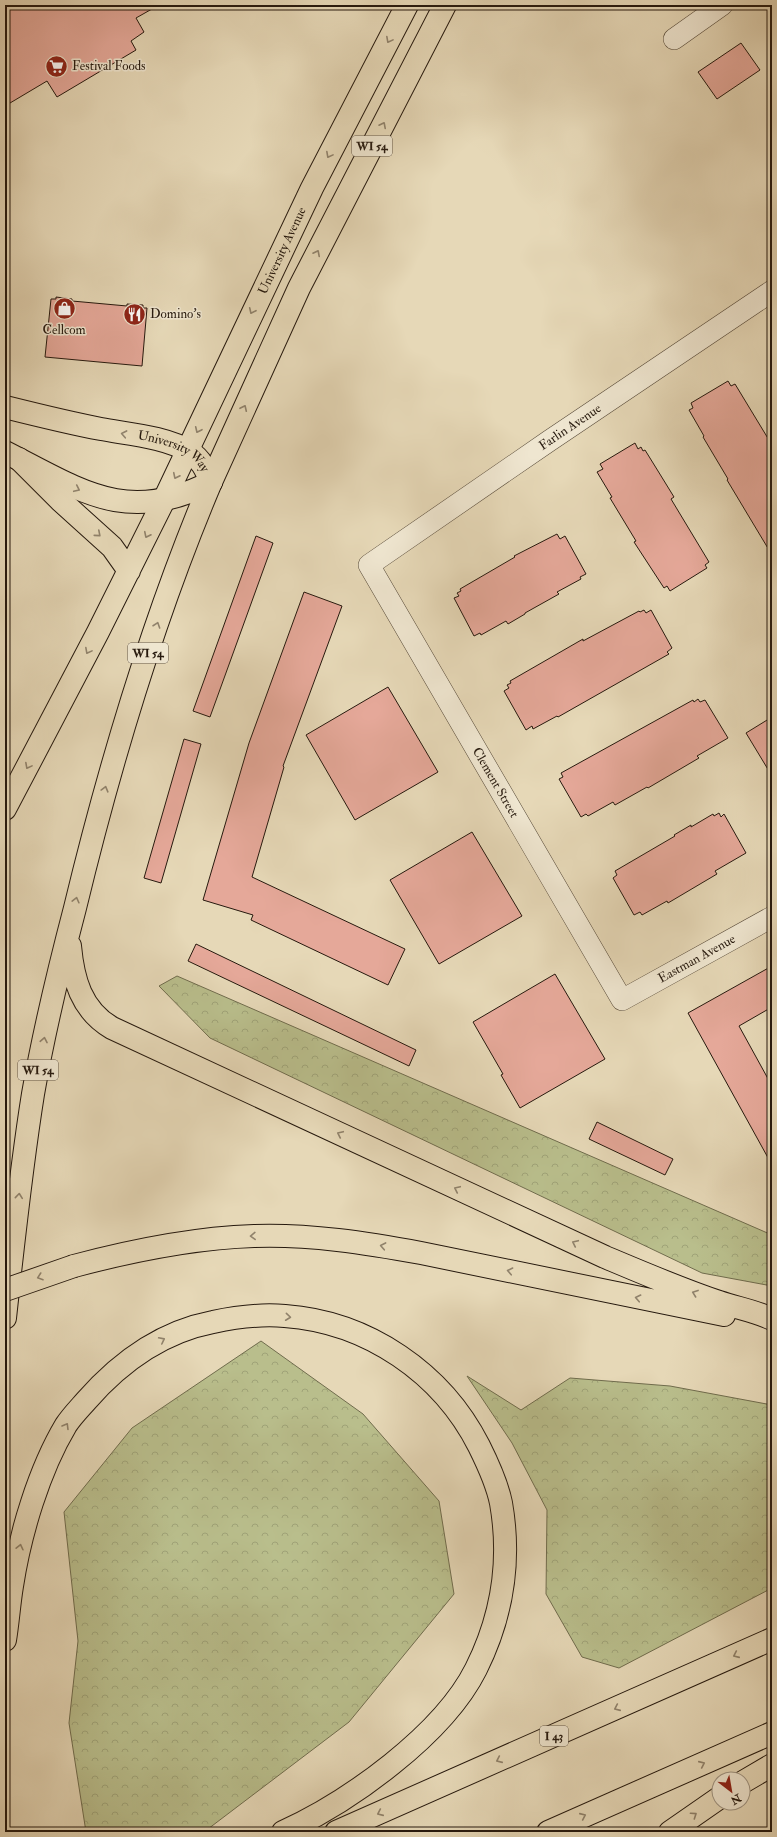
<svg xmlns="http://www.w3.org/2000/svg" width="777" height="1837" viewBox="0 0 777 1837" font-family="'IM FELL Double Pica',serif">
<defs>
<pattern id="forest-crowns" width="20" height="18" patternUnits="userSpaceOnUse"><rect width="20" height="18" fill="#b9be8c"/><path d="M2 6a3 3 0 1 1 6 0M12 15a3 3 0 1 1 6 0" fill="none" stroke="#9fa378"/></pattern>
</defs>
<rect width="100%" height="100%" fill="#e6d8b7"/>
<filter id="stains"><feTurbulence type="fractalNoise" baseFrequency=".005" numOctaves="4"/><feColorMatrix values="0 0 0 0 .2 0 0 0 0 .09 0 0 0 0 .02 0 0 0 .5 -.17"/></filter>
<radialGradient id="worn" r=".72"><stop offset=".6" stop-color="#630" stop-opacity="0"/><stop offset="1" stop-color="#630" stop-opacity=".3"/></radialGradient>
<path fill="url(#forest-crowns)" stroke="#706c4d" d="M177,976l595,259v51l-70,-13 -492,-235 -51,-52z
M261,1341l102,73 76,87 15,93 -105,128 -145,110h-118l-17,-109 9,-82 -14,-129 68,-84z
M467,1376l54,34 49,-32 100,8 102,19v183l-153,80 -37,-11 -36,-63 1,-84 -35,-67z"/>
<path fill="#e5a899" stroke="#26190e" d="M5,5h154l-23,13 8,14 -13,9 5,9 -79,47 -10,-16 -42,25z
M741,43l19,27 -43,29 -19,-27z
M56,297l16,2v2l55,5v-2l16,1v3h4l-5,58 -97,-9 6,-58h5z
M728,381l3,5 4,-2 37,61v110l-45,-75 1,-1 -25,-42 1,-1 -15,-26 4,-2 -2,-5z
M635,443l3,6 3,-2 2,4 2,-1 13,21 16,26 -3,2 38,63 -4,3 2,3 -37,23 -3,-5 -3,2 -30,-46 2,-1 -26,-43 2,-1 -15,-25 6,-3 -3,-5z
M557,534l3,5 5,-3 21,38 -6,3 1,2 -24,13 2,2 -34,19v1l-17,10 -2,-3 -25,14 -1,-2 -6,3 -20,-38 5,-2 -2,-3 4,-2 -1,-2 55,-32 -1,-1z
M256,536l17,7 -63,174 -17,-6z
M304,592l38,14 -59,160 1,1 -32,110 153,72 -17,36 -137,-65 2,-5 -50,-15 46,-157z
M644,610l2,3 5,-3 21,38 -5,4 2,2 -111,63 -1,-1 -24,13 -1,-3 -6,4 -22,-39 5,-3 -2,-3 4,-2 -1,-2 73,-42v2l56,-30 1,1z
M388,687l50,85 -83,48 -49,-85z
M698,699l2,3 5,-2 23,38 -31,18 2,2 -51,30 -1,-1 -32,18 -2,-3 -25,14 -2,-2 -5,3 -22,-38 4,-2 -2,-4 132,-73 1,2z
M772,717v59l-26,-43z
M184,739l17,5 -40,139 -17,-5z
M719,813l2,4 3,-3 22,39 -31,18 2,3 -49,29 -1,-2 -25,14 -2,-3 -6,3 -21,-37 4,-3 -2,-4 60,-35 -1,-1 17,-10v2l22,-13 1,2z
M472,832l50,84 -83,48 -49,-84z
M196,944l220,106 -7,16 -221,-105z
M772,966v41l-33,19 33,60v79l-84,-152z
M555,974l50,85 -85,49 -19,-33 2,-1 -30,-52z
M597,1122l76,37 -8,16 -76,-36z"/>
<g fill="none" stroke-linecap="round" stroke-linejoin="round">
<defs>
<g id="minor">
<path d="M674,39l48,-34"/>
<path id="s1" d="M772,291l-223,150 -180,124 253,435 150,-83"/>
</g>
<g id="major">
<path id="s2" d="M5,407c32,8 64,16 96,22 27,5 66,8 89,23 11,7 16,18 21,30"/>
<path d="M5,452c75,38 122,74 206,30"/>
<path d="M211,482l88,-194 146,-283"/>
<path id="s3" d="M164,500l148,-312 95,-183"/>
</g>
<path id="highway" d="M19,459l41,41 52,47 17,24
M5,809l93,-177 66,-132
M70,946c3,33 11,64 42,82l493,229c38,16 75,32 114,45 18,6 36,9 53,17
M74,1266c60,-16 119,-28 180,-30 55,-2 113,7 167,17l303,62
M5,1318c8,-74 16,-149 28,-224 11,-63 26,-125 42,-186 35,-145 78,-289 136,-426
M5,1640c3,-18 4,-36 7,-54 8,-52 27,-116 54,-161 6,-9 13,-16 20,-24 34,-39 75,-69 127,-79 23,-5 48,-8 72,-6 83,6 157,57 194,130 9,18 18,37 22,57 10,57 1,114 -25,166 -33,66 -127,133 -193,163
M743,1782l29,-17
M336,1832l436,-193
M548,1832l224,-99
M670,1832l49,-34"/>
</defs>
<use href="#minor" stroke="#564938" stroke-width="22"/>
<use href="#major" stroke="#26190e" stroke-width="24"/>
<use href="#highway" stroke="#26190e" stroke-width="24"/>
<use href="#minor" stroke="#efe6d0" stroke-width="21"/>
<use href="#major" stroke="#e6d8b7" stroke-width="22"/>
<use href="#highway" stroke="#e6d8b7" stroke-width="22"/>
<defs>
<path id="highway-bridge" d="M5,1290l69,-24"/>
</defs>
<use href="#highway-bridge" stroke="#26190e" stroke-width="24" stroke-linecap="butt"/>
<use href="#highway-bridge" stroke="#e6d8b7" stroke-width="22"/>
</g>
<defs><path id="oneway-chevron" d="M-2-3.5L2.5 0L-2 3.5" fill="none" stroke-width="1.6" stroke-linecap="round" stroke-linejoin="round"/></defs>
<g stroke="#90826b">
<use href="#oneway-chevron" transform="translate(389 40) rotate(118)"/>
<use href="#oneway-chevron" transform="translate(383 125) rotate(-63)"/>
<use href="#oneway-chevron" transform="translate(329 155) rotate(118)"/>
<use href="#oneway-chevron" transform="translate(317 253) rotate(-63)"/>
<use href="#oneway-chevron" transform="translate(252 311) rotate(115)"/>
<use href="#oneway-chevron" transform="translate(244 408) rotate(-65)"/>
<use href="#oneway-chevron" transform="translate(198 430) rotate(115)"/>
<use href="#oneway-chevron" transform="translate(124 434) rotate(-169)"/>
<use href="#oneway-chevron" transform="translate(176 476) rotate(116)"/>
<use href="#oneway-chevron" transform="translate(77 489) rotate(25)"/>
<use href="#oneway-chevron" transform="translate(98 534) rotate(41)"/>
<use href="#oneway-chevron" transform="translate(147 535) rotate(116)"/>
<use href="#oneway-chevron" transform="translate(157 625) rotate(-71)"/>
<use href="#oneway-chevron" transform="translate(88 651) rotate(118)"/>
<use href="#oneway-chevron" transform="translate(28 766) rotate(118)"/>
<use href="#oneway-chevron" transform="translate(105 789) rotate(-75)"/>
<use href="#oneway-chevron" transform="translate(76 900) rotate(-76)"/>
<use href="#oneway-chevron" transform="translate(44 1040) rotate(-79)"/>
<use href="#oneway-chevron" transform="translate(340 1134) rotate(-155)"/>
<use href="#oneway-chevron" transform="translate(457 1189) rotate(-155)"/>
<use href="#oneway-chevron" transform="translate(19 1196) rotate(-84)"/>
<use href="#oneway-chevron" transform="translate(253 1236) rotate(178)"/>
<use href="#oneway-chevron" transform="translate(575 1243) rotate(-155)"/>
<use href="#oneway-chevron" transform="translate(383 1246) rotate(-169)"/>
<use href="#oneway-chevron" transform="translate(510 1271) rotate(-168)"/>
<use href="#oneway-chevron" transform="translate(40 1277) rotate(161)"/>
<use href="#oneway-chevron" transform="translate(695 1293) rotate(-160)"/>
<use href="#oneway-chevron" transform="translate(638 1298) rotate(-168)"/>
<use href="#oneway-chevron" transform="translate(288 1317) rotate(6)"/>
<use href="#oneway-chevron" transform="translate(162 1340) rotate(-27)"/>
<use href="#oneway-chevron" transform="translate(66 1426) rotate(-59)"/>
<use href="#oneway-chevron" transform="translate(20 1547) rotate(-77)"/>
<use href="#oneway-chevron" transform="translate(736 1655) rotate(156)"/>
<use href="#oneway-chevron" transform="translate(617 1708) rotate(156)"/>
<use href="#oneway-chevron" transform="translate(499 1760) rotate(156)"/>
<use href="#oneway-chevron" transform="translate(702 1764) rotate(-24)"/>
<use href="#oneway-chevron" transform="translate(380 1813) rotate(156)"/>
<use href="#oneway-chevron" transform="translate(694 1815) rotate(-34)"/>
<use href="#oneway-chevron" transform="translate(583 1816) rotate(-24)"/>
</g>
<defs>
<symbol id="supermarket-disc" viewBox="-11 -11 22 22"><circle r="9.5" fill="#8f2418" stroke="#efe6d0"/><path d="M-6-5.5h2.5l.6 2H6L4.5 2H-2.5L-4.4-4H-6ZM-1.5 3.2a1.3 1.3 0 1 0 .1 0ZM3 3.2a1.3 1.3 0 1 0 .1 0Z" fill="#fff"/></symbol>
<symbol id="shop-disc" viewBox="-11 -11 22 22"><circle r="9.5" fill="#8f2418" stroke="#efe6d0"/><path d="M-5-2.5h2.3a2.7 3.5 0 0 1 5.4 0H5L5.5 6h-11ZM-1.5-2.5h3a1.5 2.3 0 0 0-3 0Z" fill="#fff"/></symbol>
<symbol id="restaurant-disc" viewBox="-11 -11 22 22"><circle r="9.5" fill="#8f2418" stroke="#efe6d0"/><path d="M-5-6h1v4h1v-4h1v4h1v-4h1v5L-1.5 .5V6h-2V.5L-5-1ZM5-6V6H3V1.5H1.5Q1.5-4 5-6Z" fill="#fff"/></symbol>
</defs>
<g fill-rule="evenodd">
<use href="#supermarket-disc" x="44" y="54" width="25" height="25"/>
<use href="#shop-disc" x="52" y="296" width="25" height="25"/>
<use href="#restaurant-disc" x="122" y="302" width="25" height="25"/>
</g>
<g text-anchor="middle" dominant-baseline="central" stroke-width="3" stroke-linejoin="round" paint-order="stroke">
<g fill="#efe6d0" stroke="#625648" stroke-width="1">
<rect x="352" y="136" width="40" height="20" rx="3"/>
<rect x="128" y="643" width="40" height="20" rx="3"/>
<rect x="18" y="1060" width="40" height="20" rx="3"/>
<rect x="540" y="1726" width="28" height="20" rx="3"/>
</g>
<g font-size="12" font-weight="bold" fill="#26190e">
<text x="372" y="146">WI 54</text>
<text x="148" y="653">WI 54</text>
<text x="38" y="1070">WI 54</text>
<text x="554" y="1736">I 43</text>
</g>
<g font-size="13" fill="#26190e" stroke="#efe6d0" text-anchor="start">
<text x="72" y="66">Festival Foods</text>
<text x="150" y="314">Domino's</text>
<text x="64" y="330" text-anchor="middle">Cellcom</text>
</g>
<g font-size="13" fill="#26190e" stroke="#efe6d0">
<text stroke="none"><textPath href="#s3" startOffset="276">University Avenue</textPath></text>
<text transform="translate(570 427) rotate(-34)">Farlin Avenue</text>
<text stroke="none"><textPath href="#s2" startOffset="176">University Way</textPath></text>
<text stroke="none"><textPath href="#s1" startOffset="739">Clement Street</textPath></text>
<text stroke="none"><textPath href="#s1" startOffset="1076">Eastman Avenue</textPath></text>
</g>
</g>
<rect width="777" height="1837" fill="none" stroke="#e6d8b7" stroke-width="20"/>
<rect x="6" y="6" width="765" height="1825" fill="none" stroke="#26190e" stroke-width="2"/>
<rect x="10" y="10" width="757" height="1817" fill="none" stroke="#26190e"/>
<g transform="translate(731 1791) rotate(149)"><circle r="19" fill="#efe6d0" stroke="#9f9482"/>
<path d="M0-3L7 15L0 10L-7 15Z" fill="#8f2418"/>
<text y="-6" font-size="11" font-weight="bold" text-anchor="middle" fill="#26190e">N</text>
</g>
<rect width="100%" height="100%" filter="url(#stains)"/>
<rect width="100%" height="100%" fill="url(#worn)"/>
</svg>
